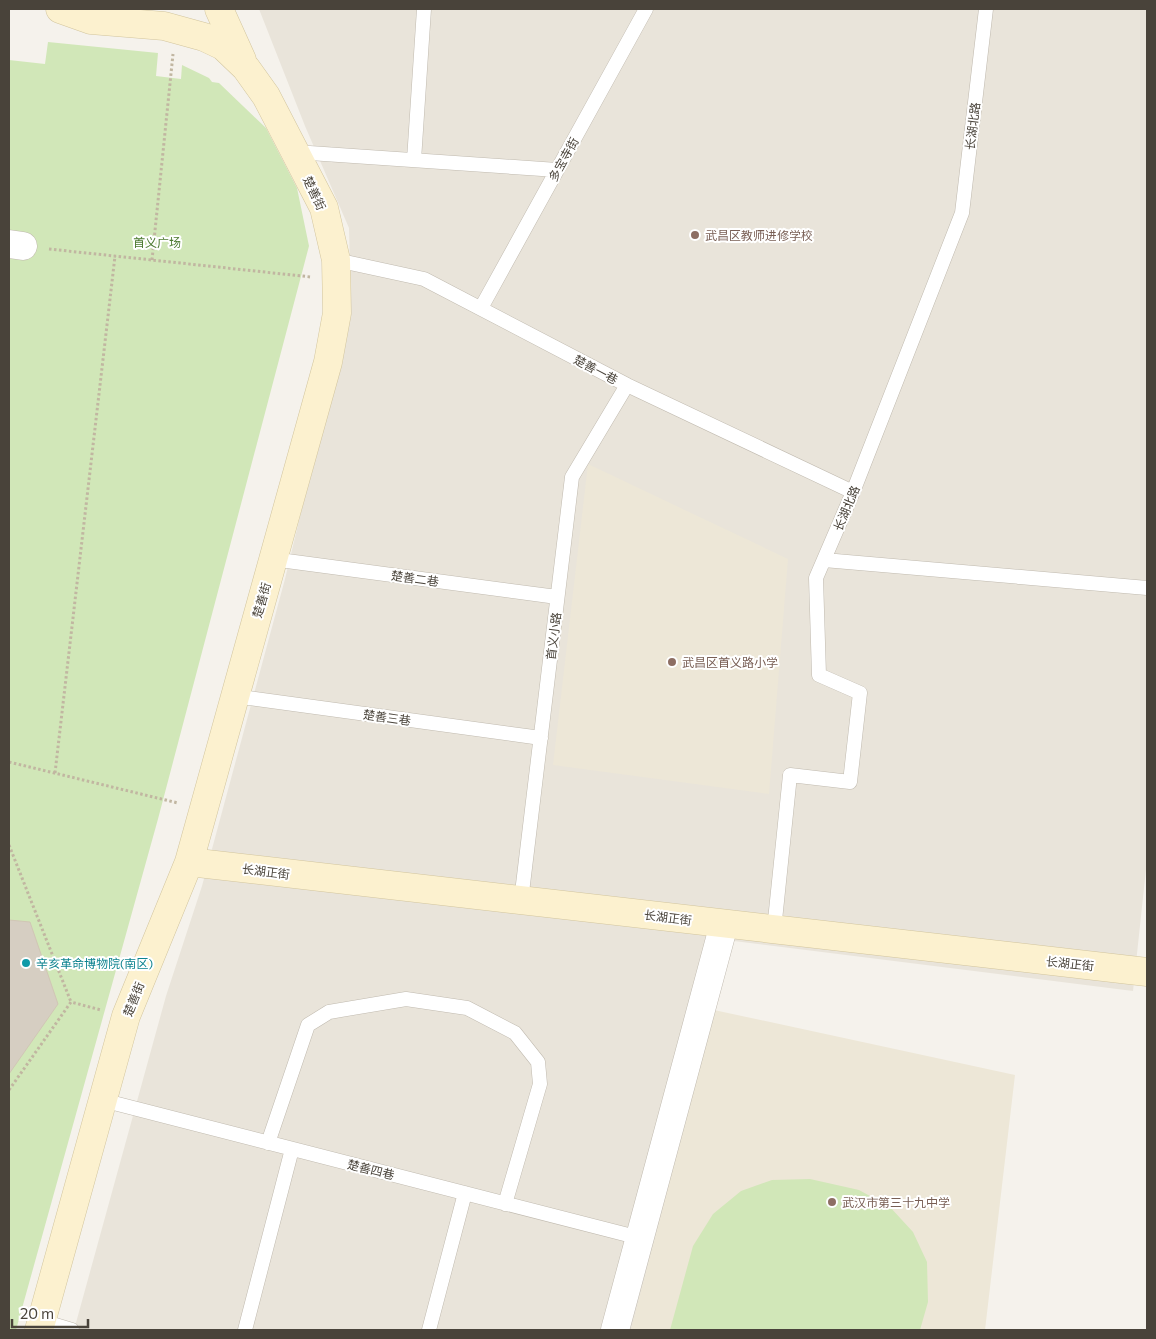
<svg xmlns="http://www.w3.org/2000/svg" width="1156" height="1339" viewBox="0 0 1156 1339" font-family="Commissioner,'Noto Sans SC',sans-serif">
<rect width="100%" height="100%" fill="#f5f2ec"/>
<path fill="#e9e4da" d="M259,9h888v851l-14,131 -399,-50 -20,69 -82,320h-558l92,-334 36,-110 83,-307 66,-274 -2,-77 -44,-102z"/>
<path fill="#ede7d7" d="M588,464l200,95 -19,235 -216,-29z
M714,1010l301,65 -30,255h-354z"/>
<path fill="#d1e7b8" d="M48,42l110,11 -2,23 25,3 1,-14 27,13 3,4 7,1 47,45 31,60 12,58 -151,573 -142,511h-7v-1270l36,4z
M810,1179l49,11 31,17 23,25 14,30 1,40 -8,28h-250l23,-84 20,-32 28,-23 31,-11z"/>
<path fill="#d6cec2" stroke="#d1c6b5" d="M9,920l21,2 28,82 -49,70z"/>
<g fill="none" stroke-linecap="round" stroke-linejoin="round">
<defs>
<path id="lane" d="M295,152l262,18
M414,160l10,-151
M336,260l88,19 203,106 226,107
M481,308l165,-299
M272,559l285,38
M824,560l323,28
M234,696l307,42
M521,901l51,-424 55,-92
M774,930l16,-155 60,7 10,-89 -41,-18 -3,-97 37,-86 109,-279 24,-204
M102,1100l538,138
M268,1143l40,-118 21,-13 77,-13 61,9 48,25 23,29 2,22 -35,120
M42,1321l30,9
M245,1330l47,-181
M429,1330l36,-137"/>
<path id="street" d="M9,244l14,2
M615,1330l109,-406"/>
<path id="secondary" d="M219,9l23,51
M189,862l958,110
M39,1330l87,-314 63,-154 139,-500 9,-49 -1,-53 -12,-52 -58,-112 -20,-28 -23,-22 -19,-9 -40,-11 -73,-6 -31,-11"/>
</defs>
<use href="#lane" stroke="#c0baaf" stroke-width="15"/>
<use href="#street" stroke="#c0baaf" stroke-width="29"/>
<use href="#secondary" stroke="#d2c59e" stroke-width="29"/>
<path stroke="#c1b6a1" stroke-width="3" stroke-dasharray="2.5 2.5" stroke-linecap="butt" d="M49,249l262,28
M152,260l21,-206
M9,762l169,41
M55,773l60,-517
M9,845l62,157
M9,1090l62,-88 30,8"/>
<use href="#lane" stroke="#fff" stroke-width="14"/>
<use href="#street" stroke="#fff" stroke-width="28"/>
<use href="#secondary" stroke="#fcf1cf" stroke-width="28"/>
</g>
<g fill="#8d6e63" stroke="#fff" stroke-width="2">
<circle cx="695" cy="235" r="5"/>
<circle cx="672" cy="662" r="5"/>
<circle cx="832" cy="1202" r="5"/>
</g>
<circle fill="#0f9aa8" stroke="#fff" stroke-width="2" cx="26" cy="963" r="5"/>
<g text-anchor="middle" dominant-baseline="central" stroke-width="4" stroke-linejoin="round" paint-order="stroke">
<g font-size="12" fill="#49433a" stroke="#fff">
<text transform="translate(972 126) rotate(-83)">长湖北路</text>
<text transform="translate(563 159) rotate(-61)">多宝寺街</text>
<text transform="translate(315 193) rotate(65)">楚善街</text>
<text transform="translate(596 369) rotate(28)">楚善一巷</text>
<text transform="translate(846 508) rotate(-67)">长湖北路</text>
<text transform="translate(415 578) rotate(8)">楚善二巷</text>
<text transform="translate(261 600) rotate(-74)">楚善街</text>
<text transform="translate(553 636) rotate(-83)">首义小路</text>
<text transform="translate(387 717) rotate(8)">楚善三巷</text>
<text transform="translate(266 871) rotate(7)">长湖正街</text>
<text transform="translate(668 917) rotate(7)">长湖正街</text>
<text transform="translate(1070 963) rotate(6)">长湖正街</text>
<text transform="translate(133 999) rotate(-68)">楚善街</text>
<text transform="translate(371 1169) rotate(14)">楚善四巷</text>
</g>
<g font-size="12" fill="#785e54" stroke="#fff" text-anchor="start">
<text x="705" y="235">武昌区教师进修学校</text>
<text x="682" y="662">武昌区首义路小学</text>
<text x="842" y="1202">武汉市第三十九中学</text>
</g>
<g font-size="12" fill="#4b792f" stroke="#fff">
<text x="157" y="242">首义广场</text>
</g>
<g font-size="12" fill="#0d838f" stroke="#fff" text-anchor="start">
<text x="36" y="963">辛亥革命博物院(南区)</text>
</g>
</g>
<rect width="1156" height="1339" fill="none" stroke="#49433a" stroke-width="20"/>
<path d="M12 1319v8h76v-8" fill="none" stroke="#49433a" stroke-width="2.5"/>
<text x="20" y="1319" font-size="15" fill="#49433a" stroke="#ffffff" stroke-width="4" paint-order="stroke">20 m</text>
</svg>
